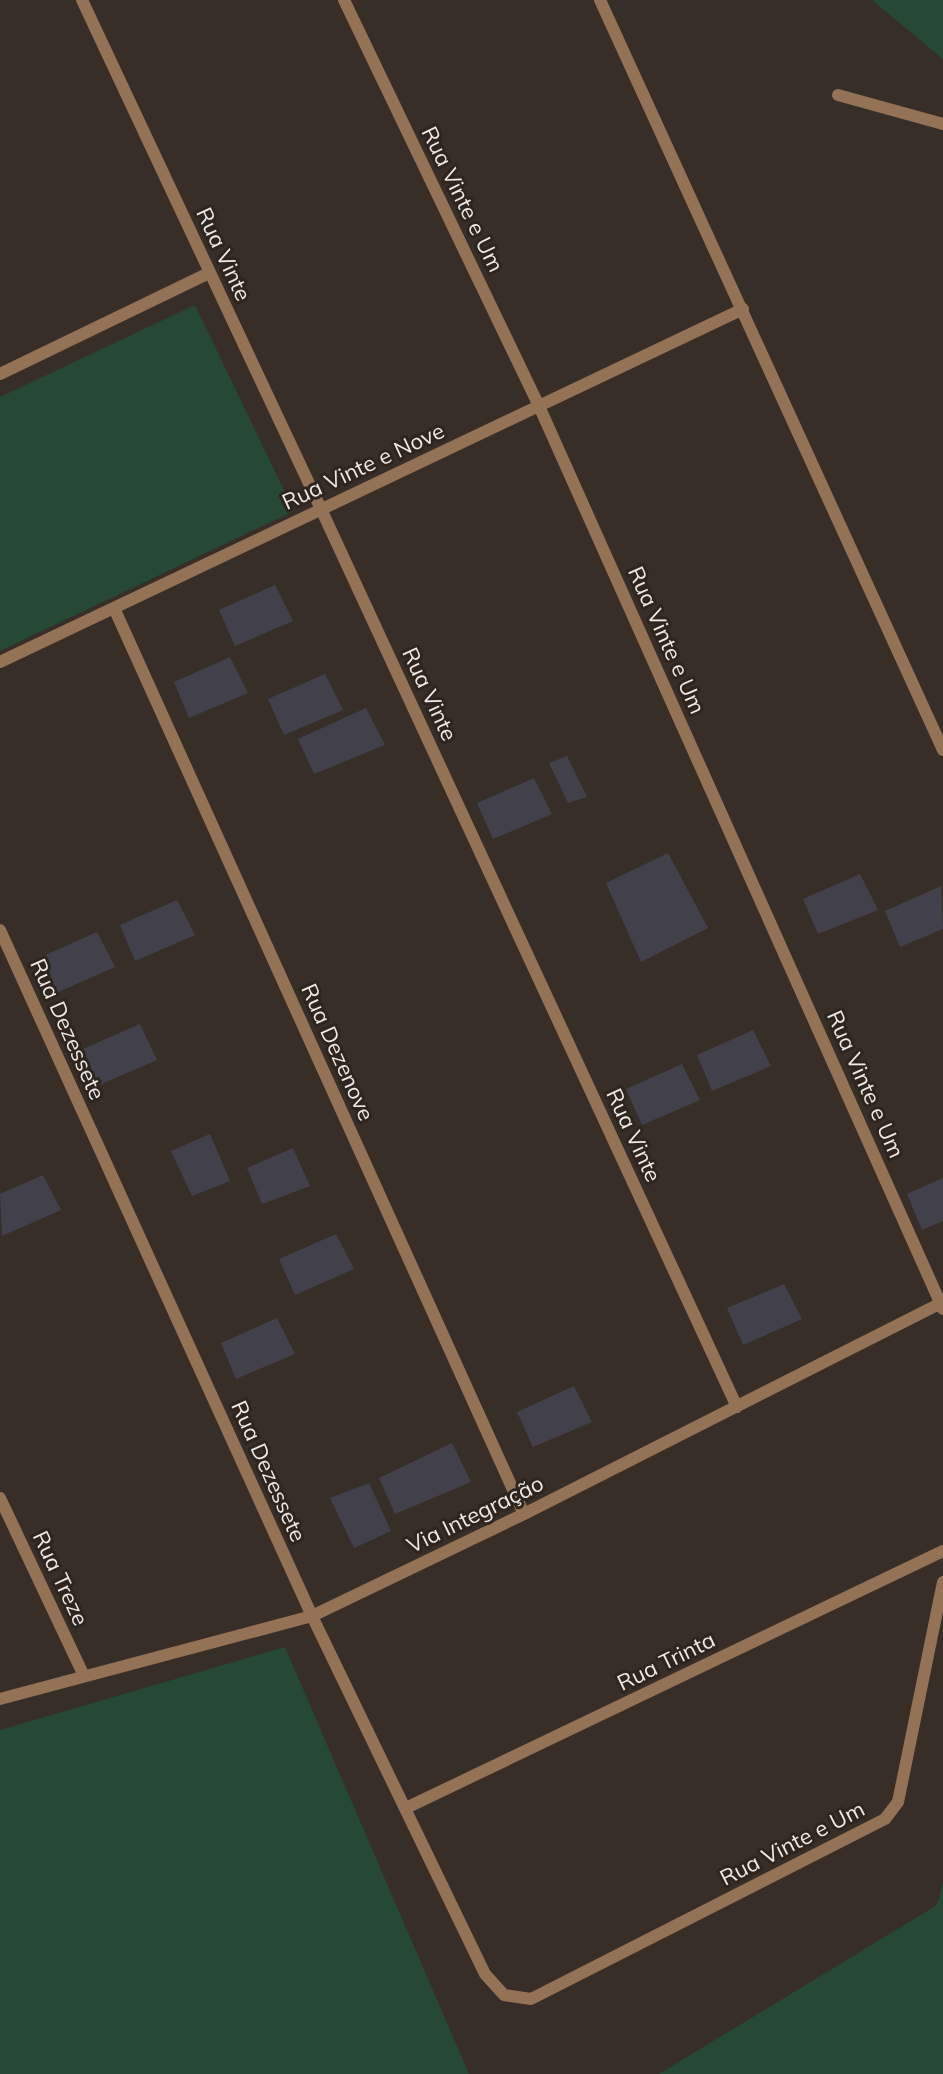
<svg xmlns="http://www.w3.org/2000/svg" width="943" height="2074" viewBox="0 0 943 2074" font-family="Mulish,sans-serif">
<rect width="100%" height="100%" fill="#372e28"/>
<path fill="#254934" d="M872,0h71v59z
M195,305l99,206 -294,140v-254z
M285,1647l184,427h-469v-344z
M943,1883v191h-284l278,-169z"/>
<path fill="#42414b" d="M275,585l18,36 -58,25 -16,-36z
M230,657l18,36 -59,25 -15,-36z
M325,674l18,36 -59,25 -16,-36z
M366,708l19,37 -71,29 -16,-35z
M567,756l20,41 -19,6 -19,-40z
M534,778l18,36 -59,25 -16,-36z
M668,853l40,75 -67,34 -35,-79z
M860,874l18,36 -60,24 -15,-35z
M941,886l2,43 -43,18 -15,-36z
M177,900l18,35 -60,26 -15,-36z
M97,932l18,35 -59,26 -15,-36z
M140,1024l17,36 -58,25 -16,-36z
M753,1030l18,36 -59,25 -15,-36z
M682,1064l18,36 -58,25 -16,-36z
M210,1134l20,47 -38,15 -21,-45z
M293,1148l17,38 -48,18 -15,-36z
M43,1175l18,35 -59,26 -2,-42z
M943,1178v43l-21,9 -15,-36z
M336,1234l18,35 -59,26 -16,-36z
M784,1284l18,35 -59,26 -16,-37z
M277,1318l18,36 -59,25 -15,-36z
M574,1386l18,36 -59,25 -16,-35z
M452,1443l19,39 -76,32 -16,-36z
M369,1483l22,48 -37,17 -24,-50z"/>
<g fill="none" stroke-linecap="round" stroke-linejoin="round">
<path stroke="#947256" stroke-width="12" d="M82,0l239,509 416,898
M344,0l195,406 404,903
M600,0l343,750
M838,95l105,29
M0,374l209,-101
M114,608l410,906
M0,662l743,-353
M0,930l312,686 173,358 19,21 27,4 354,-180 13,-17 45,-220
M0,1498l84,178
M0,1699l312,-83 212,-102 419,-212
M406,1808l537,-257"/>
</g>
<g text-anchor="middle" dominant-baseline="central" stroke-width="6" stroke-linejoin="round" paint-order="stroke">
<g font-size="22" fill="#eee9e5" stroke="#2d251e">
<text transform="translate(463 199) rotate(64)">Rua Vinte e Um</text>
<text transform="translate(224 254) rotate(65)">Rua Vinte</text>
<text transform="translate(363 466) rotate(-25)">Rua Vinte e Nove</text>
<text transform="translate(667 640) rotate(66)">Rua Vinte e Um</text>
<text transform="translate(430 694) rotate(65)">Rua Vinte</text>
<text transform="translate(68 1029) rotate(66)">Rua Dezessete</text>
<text transform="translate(338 1052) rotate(66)">Rua Dezenove</text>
<text transform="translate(866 1084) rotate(66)">Rua Vinte e Um</text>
<text transform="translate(634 1135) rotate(65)">Rua Vinte</text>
<text transform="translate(269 1471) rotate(66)">Rua Dezessete</text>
<text transform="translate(475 1514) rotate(-26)">Via Integração</text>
<text transform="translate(61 1578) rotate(65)">Rua Treze</text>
<text transform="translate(666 1661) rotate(-26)">Rua Trinta</text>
<text transform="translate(792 1843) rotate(-27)">Rua Vinte e Um</text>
</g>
</g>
</svg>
